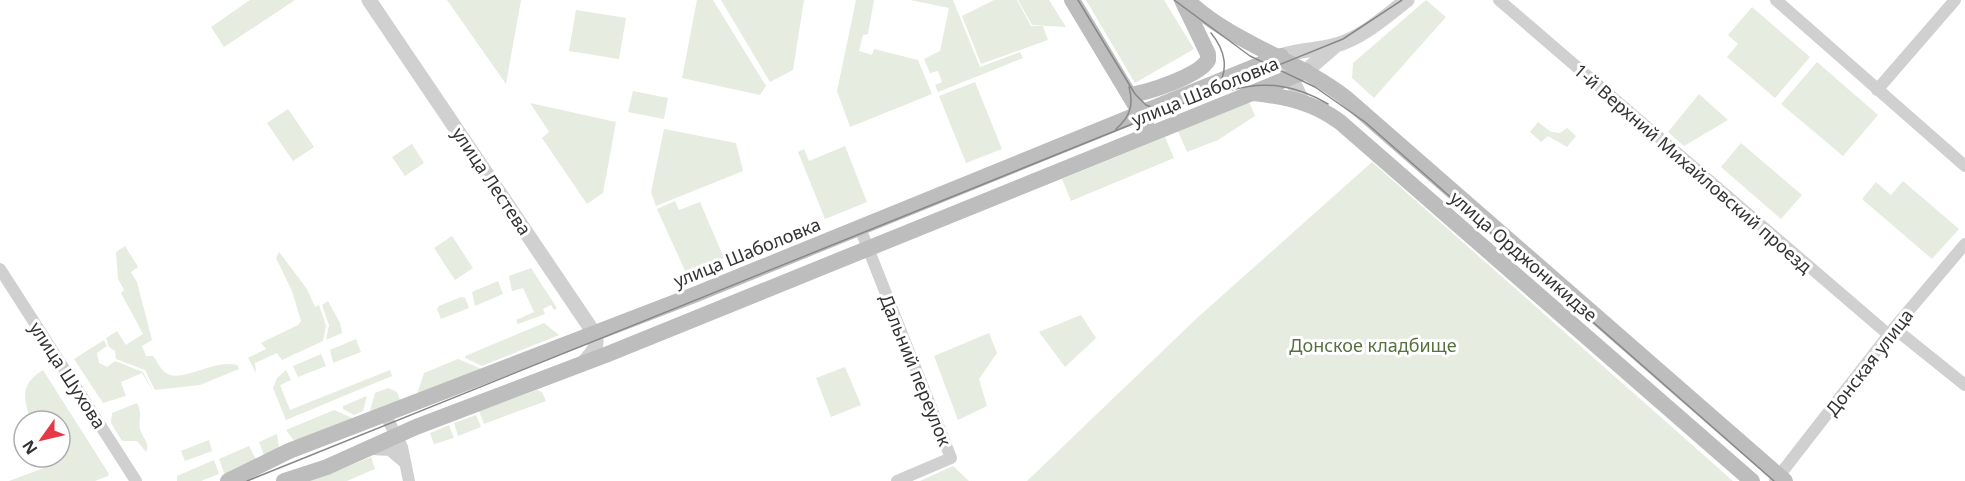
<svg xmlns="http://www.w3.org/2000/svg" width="1965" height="481" viewBox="0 0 1965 481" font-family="'Noto Sans',sans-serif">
<rect width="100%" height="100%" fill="#fff"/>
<path fill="#e6ecdf" d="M250,0h45l-71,47 -13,-20z
M447,0h74l-15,84z
M697,0h16l53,86 -6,9 -78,-17z
M721,0h83l-11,70 -23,12z
M856,0h18l-6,34 -5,1 -4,16 13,4 2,-6 44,11 14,34 -82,33 -13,-36z
M910,0h43l27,67 40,-15 3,6 -85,34 -3,-7 7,-3 -4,-11 -8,2 -6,-14 16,-8 9,-43z
M994,0h23l14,26h12l5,14 -67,24 -19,-48z
M1018,0h31l17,27 -34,-2z
M1086,0h78l30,49 -59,34z
M1426,0l20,17 -72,81 -22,-20 1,-15z
M1752,7l58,50 -35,41 -48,-41 11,-13 -10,-9z
M576,10l50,8 -7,41 -50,-8z
M1817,62l61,53 -35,41 -62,-52z
M975,82l27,67 -36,14 -27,-67z
M633,91l35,7 -4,21 -36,-7z
M1699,94l29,26 -44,26 -16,-14z
M1249,102l6,14 -37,24 -31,12 -9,-21z
M530,103l86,19 -13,71 -16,11 -45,-66 7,-6z
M288,109l26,38 -21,14 -26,-38z
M1538,122l13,10 9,1 7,-5 9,8 -9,11 -19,-11 -7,6 -11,-10z
M664,129l72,14 7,28 -87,35 -5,-14z
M1165,137l9,21 -103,43 -9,-22z
M1741,143l61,52 -21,24 -60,-52z
M412,144l12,19 -19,13 -13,-19z
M845,146l22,56 -42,17 -27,-67 6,-3 5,12z
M1372,162l361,319h-706l170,-163z
M1903,181l56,48 -27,30 -70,-60 14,-17 15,13z
M675,201l4,9 21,-8 24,56 -38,15 -29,-64z
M452,236l21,32 -18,12 -21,-32z
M125,246l13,21 -7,5 6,10 15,58 -10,6 4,10h7c4,5 8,15 15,18 14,8 48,-15 69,-9l2,4 -39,16 -45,5 -10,-20 -29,-11 -1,-8 -6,-4 -3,-9 11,-7 9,14 17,-11 -22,-41 3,-3 -6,-11 -2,-27z
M279,252l28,37 8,18 4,-2 7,21 -3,15 -41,19 -5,-7 -22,10 1,10 -8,-15 18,-9 -5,-6 37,-18 3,-4 -9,-30 -16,-33z
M531,268l26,40 -3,2 -3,-5 -8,4 2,5 -27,10 -2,-4 18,-8 -11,-24 -11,3 -3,-15z
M498,281l5,13 -28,12 -3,-14z
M461,297l4,1 4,10 -28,11 -4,-10 2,-3z
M328,301l12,22 2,10 -16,7 3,-15 -7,-20z
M1081,315l15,23 -31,29 -26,-35z
M544,323l15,12 -77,31 -17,-8v-2z
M989,333l8,20 -18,26 8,27 -29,14 -24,-64z
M356,339l5,13 -28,11 -3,-13z
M104,340l3,6 -10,7 2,10 8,4 8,-6 28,11 11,21 -12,-20 -21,9 5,14 -23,7 -29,-44z
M321,354l5,12 -28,11 -5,-11z
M458,359l24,10 -65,25 7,-21z
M845,367l16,38 -30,12 -15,-39z
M43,370l66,104 -1,2 -13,5h-86l40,-15 -3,-9h14v-36h-29c-8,-23 -11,-37 12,-51z
M286,370l5,10 -11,5 10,25 100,-40 2,6 -106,44 -13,-32 4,-10z
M388,388l9,4 3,8 -31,14 6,-21z
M537,390l5,2 4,9 -62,23 -5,-13z
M367,396l-4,15 -9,4 -11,-6v-3z
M137,403c6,12 1,15 3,26 3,10 10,13 6,23l-9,-11h-15l-11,-18 1,-10z
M334,410l23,10 -62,22 -9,-12z
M476,415l5,12 -23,9 -4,-13z
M449,425l5,13 -20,6 -4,-11z
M277,434l2,14 -14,10 -6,-16z
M209,440l3,11 -27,10 -4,-10z
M249,446l8,15 -27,14 -6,-2 -5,-14z
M371,457l4,12 -28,12h-51l34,-7z
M214,460l5,14 -18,7h-24v-5z
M953,466l16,15h-49z"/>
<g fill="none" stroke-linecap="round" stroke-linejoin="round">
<path stroke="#d0d0d0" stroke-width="12" d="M1499,0l390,335
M1776,0l189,166
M1877,90l78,-90
M860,228l91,230 -54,23
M0,269l136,212
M1894,328l71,57
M389,422l13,25 7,34
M372,449l18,1 15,13
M1775,481l119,-153 71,-84"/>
<path stroke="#d0d0d0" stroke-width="15" d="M369,0l225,333c6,12 -2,21 -11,30
M1306,71l29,-25
M1302,101l-21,-45c18,-7 36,-5 55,-11 26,-7 50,-29 71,-45"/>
<path stroke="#bdbdbd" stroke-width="16" d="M1072,0l74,123
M1187,0c43,42 111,60 159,98l439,383
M1254,93c33,4 59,9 86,29l412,359
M1129,95c18,-2 70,-19 79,-35v-6l-26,-54
M228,481l61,-30 405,-156 587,-239
M284,481l43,-14 89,-40 192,-73 698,-283"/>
<path stroke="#888" stroke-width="1.5" d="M1078,0l57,94 11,11 19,7
M1174,0l76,56 65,31 50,35 409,359
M1211,33c14,17 19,37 5,56
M1228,91c37,-11 68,-6 100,13
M1116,129c14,-12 18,-24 13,-42
M247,481l1096,-442 59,-39"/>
</g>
<g text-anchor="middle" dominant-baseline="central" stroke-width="6" stroke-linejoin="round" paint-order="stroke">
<g font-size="18" fill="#333" stroke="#fff">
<text transform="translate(1205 91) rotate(-22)">улица Шаболовка</text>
<text transform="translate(1693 168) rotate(41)">1-й Верхний Михайловский проезд</text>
<text transform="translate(492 181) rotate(56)">улица Лестева</text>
<text transform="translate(747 252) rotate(-22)">улица Шаболовка</text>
<text transform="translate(1524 256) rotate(41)">улица Орджоникидзе</text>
<text transform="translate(1869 362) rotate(-52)">Донская улица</text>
<text transform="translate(916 370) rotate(68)">Дальний переулок</text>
<text transform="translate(68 375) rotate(57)">улица Шухова</text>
</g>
<g font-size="18" fill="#56703f" stroke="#fff">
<text x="1373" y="345">Донское кладбище</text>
</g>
</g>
<g transform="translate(42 439) rotate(236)"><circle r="28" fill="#ffffff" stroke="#adadad" stroke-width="1.5"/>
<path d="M0-4.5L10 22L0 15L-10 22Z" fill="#e63946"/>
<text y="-9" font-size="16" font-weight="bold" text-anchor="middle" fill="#333333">N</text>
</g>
</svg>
